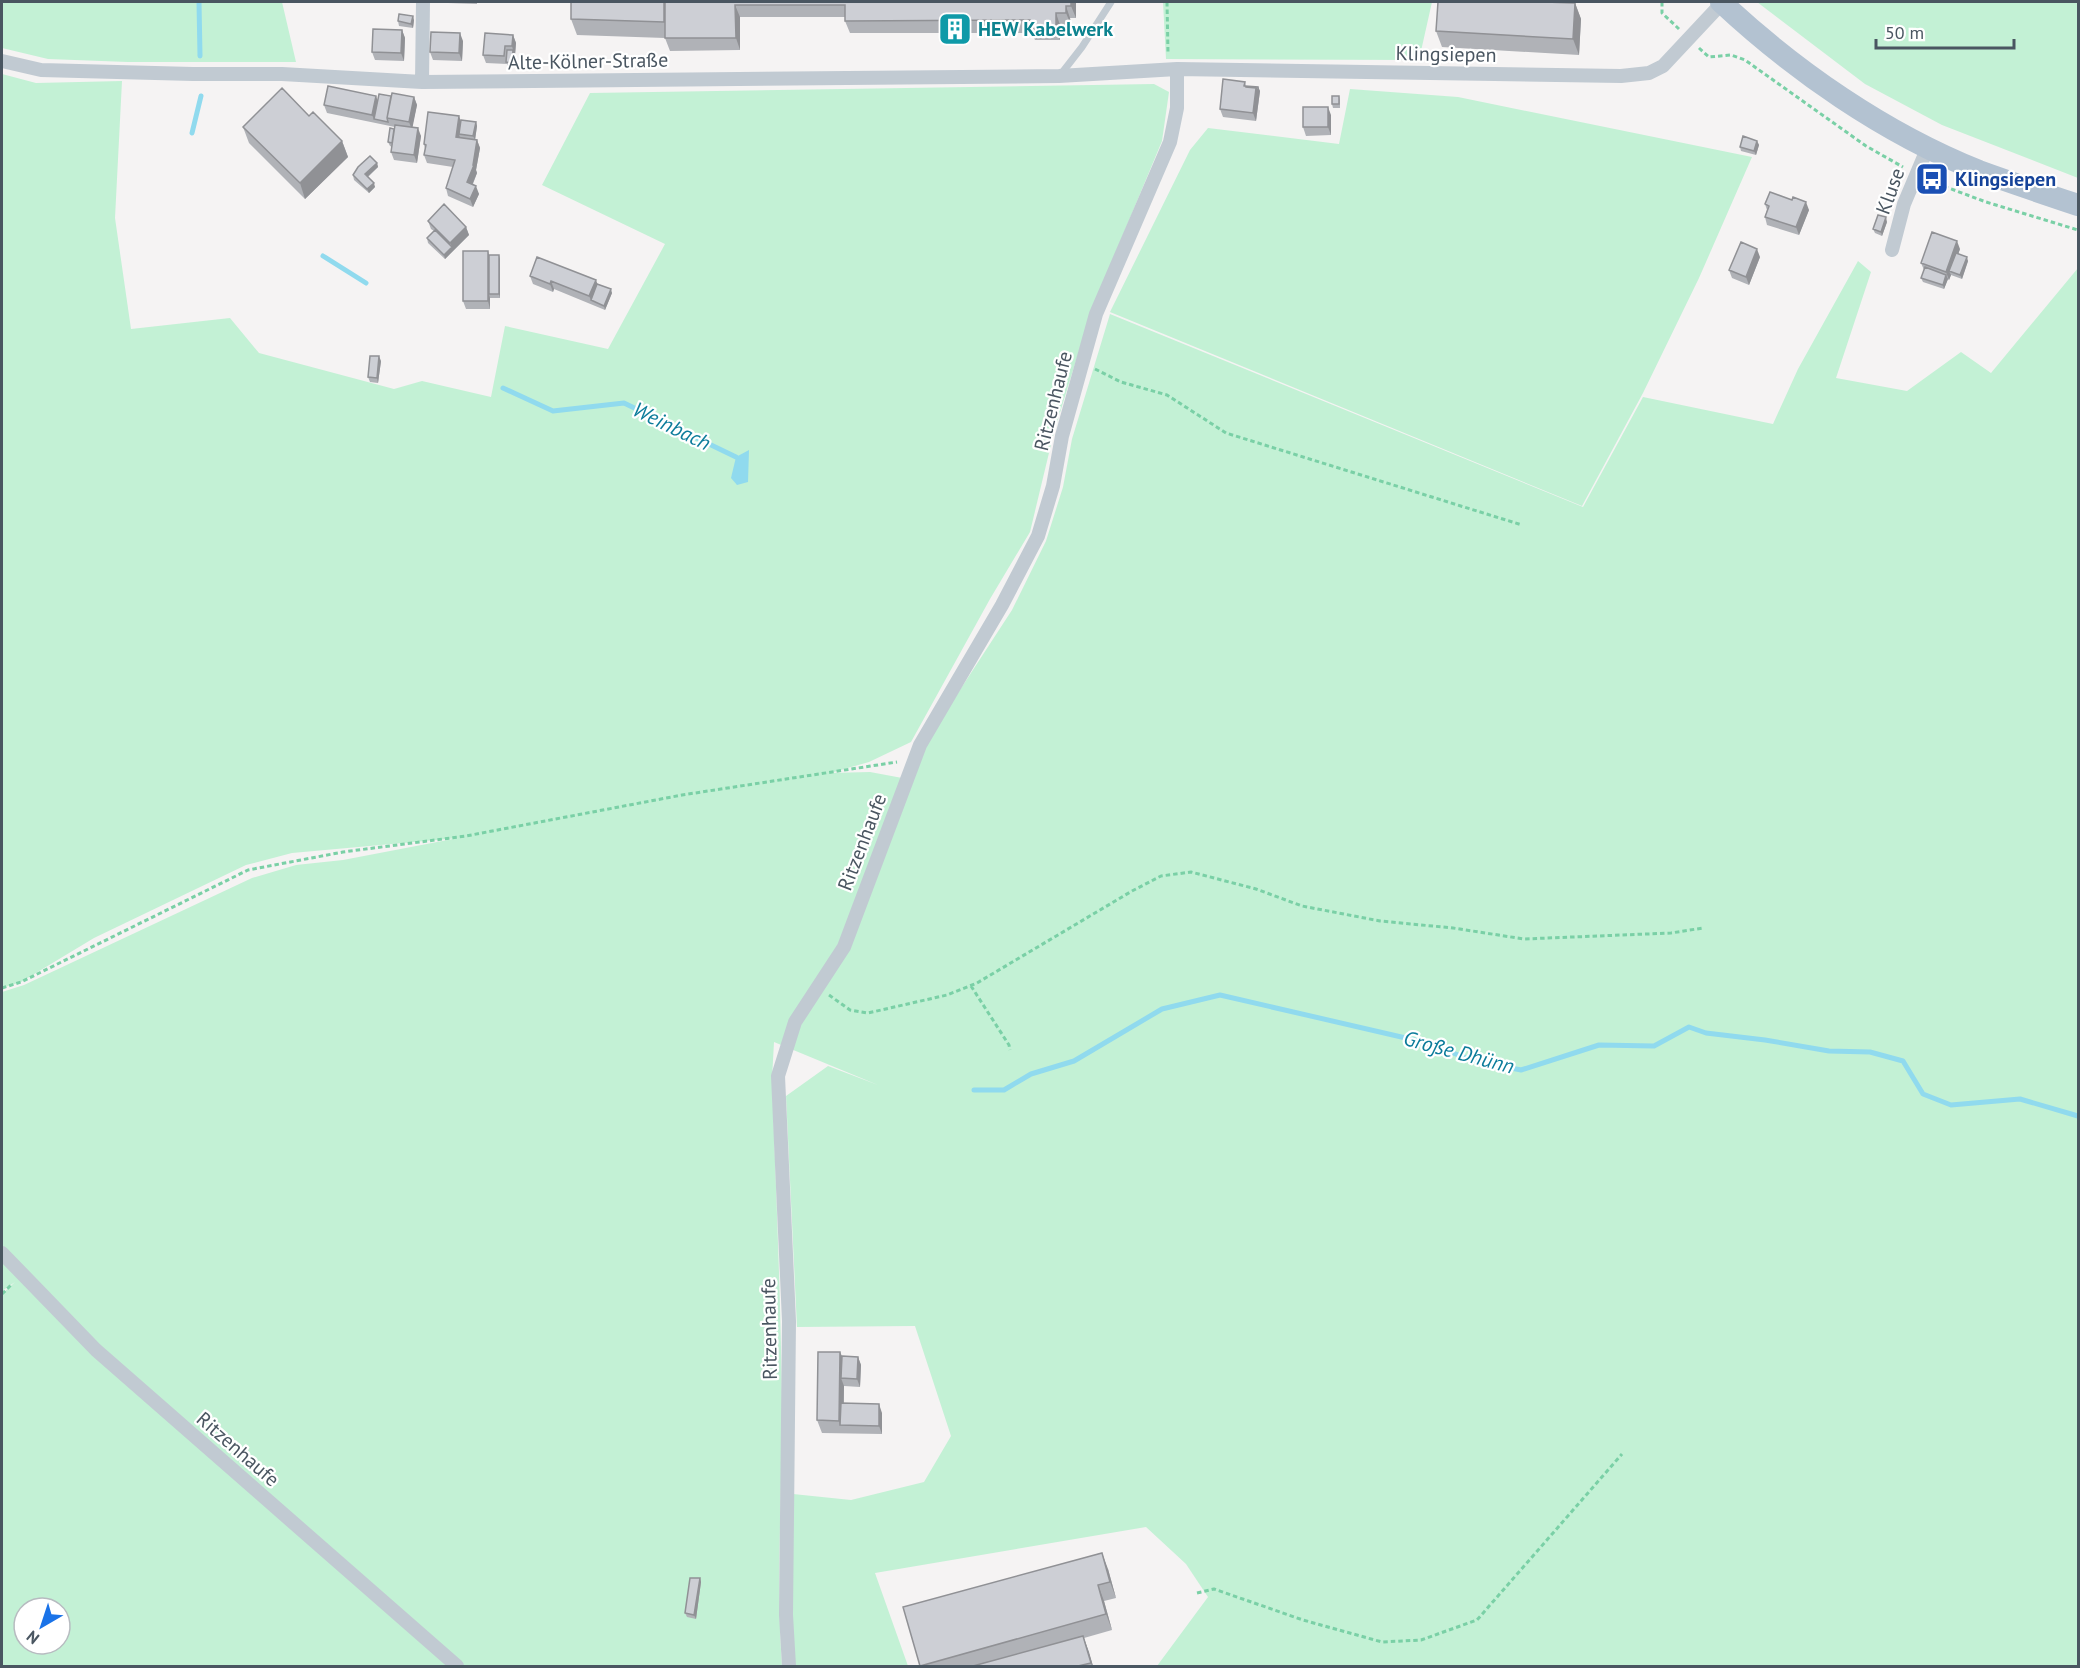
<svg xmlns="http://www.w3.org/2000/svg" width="2080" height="1668" viewBox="0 0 2080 1668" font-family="'PT Sans',sans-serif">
<rect width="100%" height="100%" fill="#f5f3f3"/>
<path fill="#c3f1d5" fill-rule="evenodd" d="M2,2h280l14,60h-168l-80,-3 -46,-11z
M1163,2h269l-13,58 -253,-1z
M1757,2h321v176l-136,-53 -77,-41z
M2,74l34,9 86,-2 -7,137 16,111 99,-11 29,35 135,36 28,-8 69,16 14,-71 103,23 57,-105 -123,-59 48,-92 564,-9 15,8 -7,49 -71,171 -37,120 -24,100 -40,67 -79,143 -42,20 -39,11 40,-1 43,8 11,-35 88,-135 34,-69 17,-54 9,-48 38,-125 473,193 60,-110 130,27 25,-55 60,-108 13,11 -35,106 71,13 54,-39 30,21 87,-105v1398h-921l51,-69 -22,-33 -40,-37 -271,46 33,93h-113l-3,-50 1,-122 58,6 73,-18 27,-46 -36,-110 -118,1 -11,-231 42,-30 50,19 -104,-43 -2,37c4,111 9,222 10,332 0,86 -6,171 0,255h-780v-372l13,-12 -13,9v-299l22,-7 228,-107 44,-13 47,-5 115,-22 -166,15 -46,12 -152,73 -73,44 -19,6zM24,1608h36v36h-36z
M1350,89l108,8 294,60 -53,121 -56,115 -61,113 -472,-194 80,-162 18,-22 131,16z"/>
<path fill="#90daee" d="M749,450l-1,32 -11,3 -6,-7 5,-21z"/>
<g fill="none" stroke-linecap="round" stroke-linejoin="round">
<path stroke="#90daee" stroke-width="5" d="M199,2l1,54
M192,133l9,-37
M323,256l43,27
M503,388l50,23 71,-8 112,54
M974,1090h30l27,-16 43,-13 88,-52 58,-14 203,47 49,18 49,10 78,-25 55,1 35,-19 17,6 59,7 64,11 41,1 33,9 20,33 28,11 69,-6 58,17"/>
<path stroke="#7ad0a6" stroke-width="3" stroke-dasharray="4.5 3" stroke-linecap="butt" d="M1167,2l1,51
M1662,2v11l17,16
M1699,48l10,9 22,-2 14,5 121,86 37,21
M1930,181l56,21 92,28
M1095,369l26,13 46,13 59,38 296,92
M971,986l38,59 1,5
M2,988l19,-6 227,-112 95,-18 123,-16 216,-41 215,-33
M829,995l21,15 18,3 79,-18 30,-12 155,-92 29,-15 30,-4 65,17 46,17 78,15 73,7 71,11 147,-6 32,-5
M2,1294l10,-10
M1197,1593l17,-4 89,31 79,22 39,-2 56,-20 145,-166"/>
<path stroke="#c1cad2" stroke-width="7" d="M1061,74l21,-27 29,-45"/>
<path stroke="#c1cad2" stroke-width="14" d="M2,61l39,9 152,4h89l140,8 637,-6 118,-7 444,7 28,-3 14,-7 59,-63
M422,82l1,-80
M1892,250l12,-46 24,-57
M2,1253l94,97 361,316
M789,1666l-3,-51 3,-294 -11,-245 17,-54 49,-75 76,-202 82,-140 36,-69 15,-50 9,-50 34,-122 74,-172 7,-34v-39"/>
<path stroke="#b3c2d1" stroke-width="22" d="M1721,2c74,69 163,131 258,169 33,12 66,23 99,34"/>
</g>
<path fill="#b0b2b7" d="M448,2h29v2l-29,-1z
M571,2h505v16h-6l1,7h-11v15h-25l-3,-7h-182l-5,-12v-4h-105v33l-70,1 -5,-13 -88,-3 -6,-16z
M1575,3l6,16 -2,36 -137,-8 -6,-16z
M414,20l-1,8 -14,-2 -1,-5z
M402,30l3,8 -1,23 -29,-1 -3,-8z
M513,35l3,8 -2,24 -7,-1v-2l-21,-1 -3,-8z
M463,41l-1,20 -29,-1 -3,-8z
M1245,82l1,4 12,1 2,4 -4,30 -33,-4 -3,-8z
M391,96l23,1 3,8 -5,22 9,9 -4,27 -23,-3 -3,-8 1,-5 -2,-1 -2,-4 7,-15 -68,-14 -3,-8 54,-5z
M1339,96l1,4v8h-7l-1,-4z
M1331,115v20l-25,1 -3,-9z
M309,116l33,25 6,16 -43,42 -56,-56 -6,-16z
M461,120l15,2 1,4 -2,14h2l3,8 -4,22 1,3 -4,11 6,10 -6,13 -25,-11 -2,-8 7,-21 -26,-4 -3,-8 1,-6 -1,-5z
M1757,141l2,4 -3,10 -15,-4 -1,-4z
M377,163l1,4 -10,10 7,10 -6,6 -15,-13 -1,-5z
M1792,200l17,10 -10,25 -32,-10 -2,-8 2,-7 -2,-6z
M428,221l38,6 3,8 -24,24 -17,-16 -1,-5 7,-7 -3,-2z
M1887,222l-5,14 -7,-3 -2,-4z
M1960,249l-2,5 10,7 -6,18 -11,-4 -2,5 -1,-1 -4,10 -21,-7 -2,-4 3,-8 -3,-7z
M489,255l11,4v39h-10v11h-24l-3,-8z
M1760,257l-11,28 -17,-7 -3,-8z
M530,276l67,8 15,9 -7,17 -51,-21 -1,3 -20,-8z
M381,361l-3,22 -8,-1 -2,-5z
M840,1352l2,4 16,1 3,8 -1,22 -16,-1v18l38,9v21l-60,-1 -5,-13z
M1108,1569l8,29 -12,3 8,29 -28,8 9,28h-173z
M700,1578l1,4 -5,37 -9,-2 -2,-4z"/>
<path fill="#909195" d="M1071,2h5v16l-5,-12z
M1575,3l6,16 -2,36 -6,-16z
M735,5l5,12v33l-4,-12z
M1066,6l4,12 1,7 -5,-12z
M1056,13l4,12v15l-4,-12z
M413,16l1,4 -1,8 -2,-4z
M402,30l3,8 -1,23 -3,-8z
M460,33l3,8 -1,20 -3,-8z
M513,35l3,8 -2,24 -2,-4 1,-13 -1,-4z
M1258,87l2,4 -4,30 -3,-8 3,-25z
M376,96l3,8 -5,15 -2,-4z
M414,97l3,8 -5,25 -3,-8z
M1328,107l3,8v20l-3,-8z
M459,116l3,8 -3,10 1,4 -4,-1z
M476,122l1,4 -2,14 -2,-4z
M418,128l3,8 -4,27 -3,-8z
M477,140l3,8 -4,22 1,3 -7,17 -3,-8 6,-17z
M342,141l6,16 -43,42 -5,-16z
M1757,141l2,4 -3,10 -2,-4z
M377,163l1,4 -12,11 -1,-4z
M374,183l1,4 -6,6 -2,-4z
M476,186l3,8 -6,13 -3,-8z
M1806,202l3,8 -10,25 -3,-8z
M1886,217l1,5 -5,14 -1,-4z
M466,227l3,8 -24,24 -1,-4 8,-8 -2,-4z
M1957,241l3,8 -8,23 -3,-1 2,4 -2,5 -3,-8z
M1757,249l3,8 -11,28 -3,-8z
M488,251l2,8 -1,35 1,4v11l-2,-8z
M499,255l1,4v39l-1,-4z
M1967,257l1,4 -6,18 -2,-4z
M1946,275l2,4 -4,10 -1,-4z
M596,280l3,8 -8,12 -2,-4z
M551,281l3,8 -1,3 -3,-8z
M611,289l1,4 -7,17 -1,-4z
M379,356l2,5 -3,22 -1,-5z
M840,1352l5,12 -4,14 3,8 -1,39h-3l-1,-4z
M858,1357l3,8 -1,22 -3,-8z
M879,1404l3,9v21l-3,-8z
M1102,1553l6,16 8,29 -6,-16z
M700,1578l1,4 -5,37 -2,-4z
M1098,1585l6,16 8,29 -6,-16z
M1083,1636l6,16 4,14h-1l-1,-3z"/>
<path fill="#cdcfd5" stroke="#909195" stroke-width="1.5" d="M571,2h93v20l-93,-3z
M665,2h406v4h-5v7h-10v15h-25l-1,-8 -185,1v-16h-110l1,33h-71z
M1438,2h106l31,1 -2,36 -137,-8z
M399,14l14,2 -2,8 -13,-3z
M373,29l29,1 -1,23 -29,-1z
M431,32l29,1 -1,20 -29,-1z
M485,33l28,2 -1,11h-7l-1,10 -21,-1z
M507,50h6l-1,13 -6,-1z
M1223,79l22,3 -1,4 12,2 -3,25 -33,-4z
M328,86l48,10 -4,19 -48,-10z
M1246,87v-1l12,1v5l-2,-4z
M282,88l27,28 4,-4 29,29 -42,42 -57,-56z
M392,93l22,4 -5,25 -22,-4z
M379,94l12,2 -4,22 1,4 -14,-3z
M1332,96h7v8h-7z
M1303,107h25v20h-25z
M428,112l31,4 -3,21 21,3 -4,25h1l-7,17 9,4 -6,13 -24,-11 9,-28 -31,-5 2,-10 -2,-1z
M461,120l15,2 -3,14 -14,-2z
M395,125l23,3 -4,27 -23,-3z
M390,128l4,1 -2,14 -4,-1z
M1743,136l14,5 -3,10 -14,-4z
M370,156l7,7 -12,11 9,9 -7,6 -14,-14 5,-8z
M1770,192l22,8 1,-3 13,5 -10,25 -31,-10 4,-11 -4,-2z
M444,204l22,23 -16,16 -22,-22z
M1878,215l8,2 -5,15 -8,-3z
M435,230l17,17 -8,8 -17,-17z
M1932,232l25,9 -11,31 -25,-9z
M1741,242l16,7 -11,28 -17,-7z
M463,251h25v50h-25z
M1956,253l11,4 -7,18 -11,-4z
M489,255h10v39h-10z
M537,257l59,23 -7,16 -38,-15 -1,3 -20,-8z
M1925,267l21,8 -3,10 -22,-7z
M597,284l14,5 -7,17 -13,-6z
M370,356h9l-2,22 -9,-1z
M818,1352h22l-1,69 -22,-1z
M842,1356l16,1 -1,22 -16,-1z
M841,1403l38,1v22l-39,-1z
M1102,1553l8,29 -12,3 8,29 -186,52 -17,-59z
M690,1578h10l-6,37 -9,-2z
M1083,1636l8,27 -13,3h-105z"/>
<defs>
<symbol id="building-square" viewBox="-11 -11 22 22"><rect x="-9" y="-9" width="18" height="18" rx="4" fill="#0f9aa8" stroke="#fff"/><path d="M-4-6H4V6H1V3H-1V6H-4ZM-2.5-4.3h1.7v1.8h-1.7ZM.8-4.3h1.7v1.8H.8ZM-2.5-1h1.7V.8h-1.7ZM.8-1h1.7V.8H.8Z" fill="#fff"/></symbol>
<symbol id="bus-square" viewBox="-11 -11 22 22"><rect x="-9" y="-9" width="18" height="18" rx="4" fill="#1a4fb4" stroke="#fff"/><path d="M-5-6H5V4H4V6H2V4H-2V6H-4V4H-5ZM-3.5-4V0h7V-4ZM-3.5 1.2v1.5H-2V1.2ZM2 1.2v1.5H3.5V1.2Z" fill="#fff"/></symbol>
</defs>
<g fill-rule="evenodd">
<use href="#building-square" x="936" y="10" width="38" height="38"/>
<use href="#bus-square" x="1913" y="160" width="38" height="38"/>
</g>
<g text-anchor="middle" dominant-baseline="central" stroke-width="4.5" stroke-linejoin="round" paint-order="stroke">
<g font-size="20" font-weight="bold" fill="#0d838f" stroke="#fff" text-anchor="start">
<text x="978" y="29">HEW Kabelwerk</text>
</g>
<g font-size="20" fill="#4a5661" stroke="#fff">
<text transform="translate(1446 54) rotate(1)">Klingsiepen</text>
<text transform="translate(588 61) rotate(-1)">Alte-Kölner-Straße</text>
<text transform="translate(1890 191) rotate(-70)">Kluse</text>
<text transform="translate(1053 401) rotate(-76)">Ritzenhaufe</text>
<text transform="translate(862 842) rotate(-69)">Ritzenhaufe</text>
<text transform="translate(769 1329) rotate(-91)">Ritzenhaufe</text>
<text transform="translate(238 1449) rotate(41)">Ritzenhaufe</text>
</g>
<g font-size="20" font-weight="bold" fill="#164399" stroke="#fff" text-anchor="start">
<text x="1955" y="179">Klingsiepen</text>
</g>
<g font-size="21" font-style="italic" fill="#0c7c9b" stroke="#fff">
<text transform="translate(672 426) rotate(26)">Weinbach</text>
<text transform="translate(1459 1052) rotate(15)">Große Dhünn</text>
</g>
</g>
<rect width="2080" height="1668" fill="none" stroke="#4a5661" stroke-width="6"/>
<g transform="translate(42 1626) rotate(219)"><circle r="28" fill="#ffffff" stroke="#b7bbc0" stroke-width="1.5"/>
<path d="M0-4.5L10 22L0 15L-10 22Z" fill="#1a73e8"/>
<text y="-9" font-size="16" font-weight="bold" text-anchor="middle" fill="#4a5661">N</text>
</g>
<path d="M1876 39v9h138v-9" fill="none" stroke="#4a5661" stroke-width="3"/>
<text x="1885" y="39" font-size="18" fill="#4a5661" stroke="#ffffff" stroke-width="4.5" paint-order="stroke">50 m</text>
</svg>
